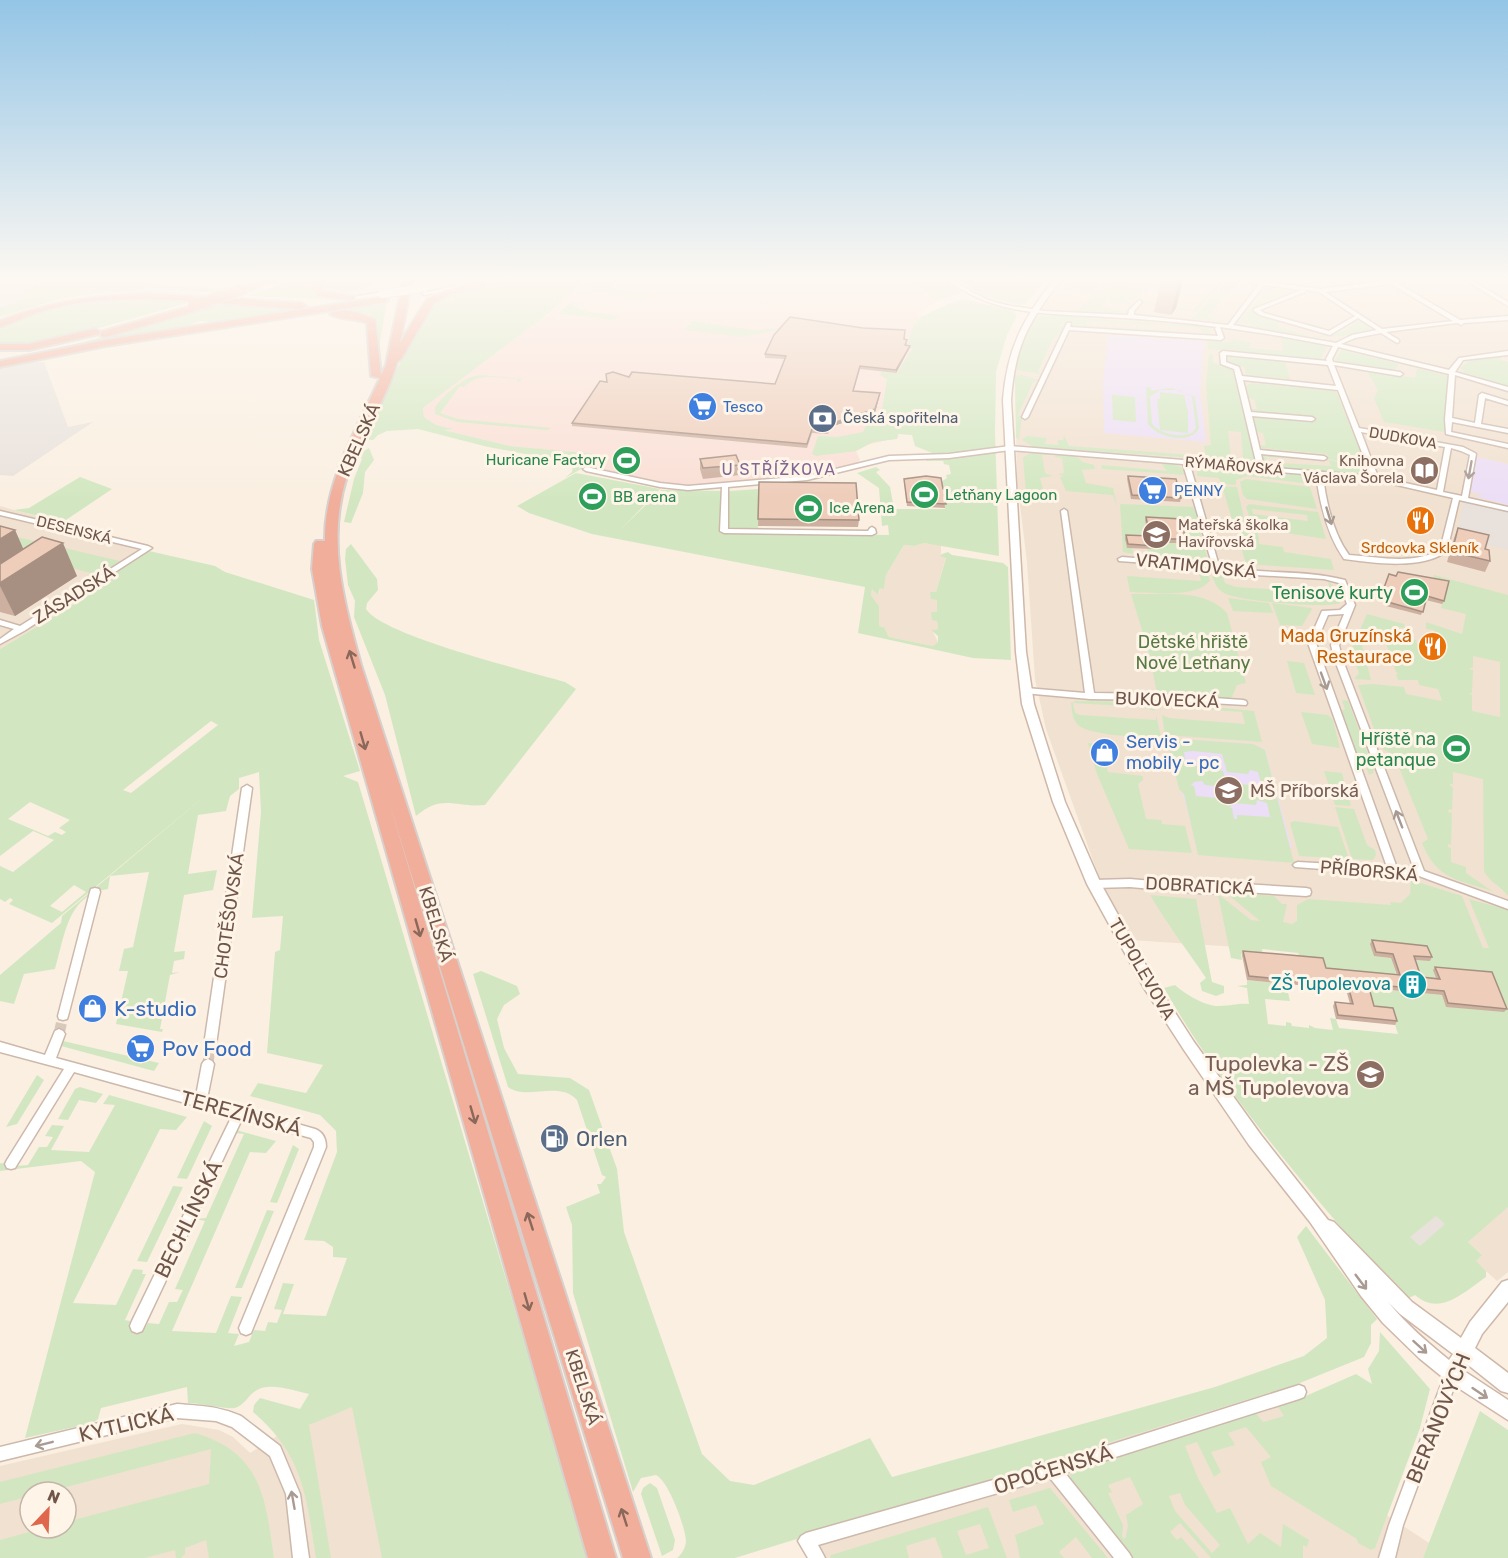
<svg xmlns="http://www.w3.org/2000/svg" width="1508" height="1558" viewBox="0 0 1508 1558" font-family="Rubik,sans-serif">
<rect width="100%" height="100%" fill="#faefe1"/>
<path fill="#f1e1d0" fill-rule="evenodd" d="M1063,280h445v645l-14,24 -256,-2 -107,-7 -32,-63 -53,-148 -11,-50 -8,-117 -10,-82 -2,-104 12,-45z
M0,506l14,4 138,36 -3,5 -41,27 5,2 -113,69z
M924,543l17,2v11l5,1 -10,35h-5l6,7v14l-5,-1 5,9 1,8 -6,1 6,12 -5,4 -44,-9 -5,-10 -5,-1v-20l-8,-11 1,-6 7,5 1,-6h4l2,-13 18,-30 10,1z
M1508,1203v69l-11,9 -22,-20 6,-7 -13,-12z
M1295,1385l72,117 62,41 -6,15h-616l-11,-19z
M354,1403l29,155h-383v-92l182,-42 37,6 14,7 17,16 27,-17 32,-11zM30,1492h36v36h-36z"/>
<path fill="#fadfd5" d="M585,280h361l16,13 -23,7 -23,14 11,3 -11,6 -7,19 3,6 -4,10 -11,16 -15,-2 -1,3 6,3 -6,36 18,23 -32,8 -11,6 4,9 -3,3 -27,8 -102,13 -39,2 -30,-4 -73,-16 18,-11 -94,-9 -69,-17 8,-1 -13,-3 -12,-8 -1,-9 121,-91z"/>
<path fill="#e9e2dc" d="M0,280h74l-74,30z
M29,362h15l24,65 25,-5 -80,54 -13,-1v-107z
M1464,501l44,11v38l-52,-13z
M1441,1201l24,21 -41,35 -24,-21z"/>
<path fill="#ecdef6" d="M1108,335l96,6 -4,50 6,51 -102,-9 -1,-50z
M1473,456l35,8v41l-34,-9 10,-1 -16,-4 4,-11 -2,-1z
M1166,738l87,6 12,6 27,98 -96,-9z"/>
<path fill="#d2e7c1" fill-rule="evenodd" d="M36,280h104l19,5 61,4 45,-9 -45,13 -62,-4 -63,4 -35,6 -60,18v-9l36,-14 -15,-2 16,-7 -4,-2z
M294,280h24l-7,9 2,4 12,6 -78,-3z
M329,280l46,1c-10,11 -33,14 -46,7l-6,3 -3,-4z
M522,280h63l-41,37 -121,91 1,9 12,8 17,4 -9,1 66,16 96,9 -41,23 7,-6 1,-6 -10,-5 -75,-14 -70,-18 -31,2 -9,4 -5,5 -9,-1 53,-112 16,-26 27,-11z
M596,280h22l-6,6 2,3 37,6 -4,3 -58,-7 -2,-5z
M911,280h35l16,13 -27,7z
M959,280h87l-20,23 -5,2 -39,-9z
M1072,280h24l4,4 -9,10 -28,-5z
M1110,280l44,3 -16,17 55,10 28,-30h5l-30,32 -61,-10 15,-18 -17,17h-6l-5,5 1,-2 -17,-3 -5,6 17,4 4,-2 -3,4 -43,-1c13,-13 20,-23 34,-32z
M1229,280l10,2 -32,35 18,4 -33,-2z
M1263,287l31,5 -34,10 1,2 -6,4 24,12v7l37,11c7,-5 11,-2 19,-4 8,-2 14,-6 21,-11l-2,-2h8l9,8c-42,16 -77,4 -120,-2l-1,-4 -15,-1 6,-2 25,-29z
M583,291l-11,11c6,12 31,11 47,14l-5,4 -56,-6z
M123,297l75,3 -149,42 -49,3v-19c41,-15 79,-23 123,-29z
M964,299l49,12 4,5 -10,19 -11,37 -1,61 4,123 -75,-13 -10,3 -10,-1 -18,30 -2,14 -4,-1 -2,7 -6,-6 -1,6 8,11v20l5,1 5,10 44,9 5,-4v-6l-7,-6 7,-1 -1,-8 -5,-1 -1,-8h6v-12l-6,-1 -1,-7h6l10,-34 -6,-2 2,-2 6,-2 4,3 51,8 5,4 3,93 -38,-2 -115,-25 7,-46 -273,-53 -63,-21 -12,-7 59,-33 84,16 -40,41 41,-40 63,1 -2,42 167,2 -1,-10 -6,1 -3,-38 -22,-15 19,-6 4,3 -4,2 14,15 4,22h51l-4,-27 6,-4 -1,-3 5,-1 -2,-9 -5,-1 -1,-3h-17v-4h7l-1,-4 -17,-7 -3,-11 -14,-1 -1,5 -24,3 -17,9 -40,5 -4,-2 6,-18 19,1 26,-5 7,-14 11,-4 6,-35 -7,-4 2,-3 15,1 15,-24 -5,-1c3,-7 2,-18 9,-26 9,-9 36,-20 48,-23z
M387,301l-9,53v-32c-14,-20 -68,-9 -89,-7z
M228,302l92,5 -93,16 -27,-2 -29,10 -102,15z
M1041,316h35l4,2 110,7 18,2 2,7 -7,1 -2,-7 -8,-1 -106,-6v4l90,6 6,3 -113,-6 -16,9 -16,34 3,3 -24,-4c-3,-16 9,-36 17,-51z
M693,321l61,9 24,-2 -3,3 -34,6 -57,-7z
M1281,338l42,5 4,4 -7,13 -112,-11 -1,-8 24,1 2,-3 18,4 -2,5 34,3z
M1342,350l106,26 -4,56 -60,-10 -10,-24 4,-8 -10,-18 47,6 2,-10 -18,-4 -5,7 -57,-10 -2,-2z
M1213,354v9l19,4 23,93 -2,2 -219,-15 -12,-7 5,-4 20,2 -2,6 13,1v-5h5l1,-5 5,11 137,10 -2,-10 7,-1 -5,-60 3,-30zM1228,431l13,1 2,26 -12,-1z
M1508,355l-10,4 10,3v24l-43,-13 -5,-5 9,-7z
M1227,357l58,4 5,18 -43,-4 -3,-8 -15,-4z
M481,375l41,4 -4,3 -1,-3c-19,-1 -39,-7 -53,8l-4,-1 -20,27 18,6 94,9 -5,2 -90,-8 -22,-8v-7c11,-13 28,-31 46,-32z
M1022,375l17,5 -6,2 -15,33 4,2 -3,23 -3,-3 -1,-61z
M1252,383l84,8 31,78 -38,-10 -2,-5 -67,-6v-2l6,-1 -3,-12 -7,-1 -3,-15 61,3 -2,-4 -58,-3 -4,-4h7l-3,-10 -7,-1 -3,-12z
M1146,387l5,1v3l20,-3 24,9 4,31c-9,18 -42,9 -51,-4zM1161,390h18l13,7 4,31 -4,5c-14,4 -30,2 -40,-9l-2,-28z
M1160,392l24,3 4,17v21l-28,-3 -3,-31h3z
M1112,395l23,2 1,25 -23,-2z
M369,448l5,12 -9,12 -2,21 -12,30 -7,-1 10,-43 8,-20 -3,-5z
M1031,452l19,3h-8l3,18 8,3 -13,2 4,15 -18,-1 -3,-34z
M1056,454l19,1 8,7 11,3 1,4 -13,1 4,13 27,5 4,19 -4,-12 -47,-4 -6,-14 4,-1 -6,-2 6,-1 -2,-15 -7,-1z
M1262,455l68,5 39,12 -8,3 -87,-8 -10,-5zM1266,457l63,4 2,5 -63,-4z
M1166,462l15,5 5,8 -84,-6 -1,-4 66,6 -5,-6z
M1201,467l101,8 12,2 2,3 -6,4 -63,-8 -11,4v5l-15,-1 -2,-6 -22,-2v-7z
M80,477l32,12 -49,33 -49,-12 15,-2z
M1246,479l64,8 7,22 -70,-10 -4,-4 -3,-13z
M1222,486l15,1 9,40 -12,-1z
M759,489l-1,41 -30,-1 1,-38z
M1120,504l74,3 14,53c-9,6 -55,2 -64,-4l4,-7h6l-2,-7 32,1 -2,-16 5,-2 -3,-4 -39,-3 4,20 -24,4 2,5 5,1 1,6 -10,-2z
M1249,504l69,8 8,27 -73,-11 -7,-21zM1252,509l55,6 1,6 -55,-7z
M1235,528l23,5 1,11 24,3 1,5 47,7 3,11 -88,-6z
M0,533l120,28 -21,14 -99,-25z
M351,544l26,35 1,11 -11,13 -1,6c17,27 162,62 199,73l11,7 -91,116c-30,3 -42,-12 -69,11l-31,-121 -31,-78 1,-16 -7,-16 -3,-26 1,-10z
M149,551l66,15 10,6 89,28 5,40 41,131 -17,5 15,6 231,776h-207l-30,-151 -43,18 22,133h-15c-10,-62 -12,-102 -63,-146l1,-7 6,-7 40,11 9,-15c-14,-3 -39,-12 -52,-4 -8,4 -13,16 -22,18 -4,2 -37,-5 -47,-5l-1,-16 -86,21 -3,11 -5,4 -68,15 70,-266 -14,-11 -81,10v-8l17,3 11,-1 11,-18h8l6,-10 -8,-1 7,-11 12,1 -13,24 38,2 26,-47 -12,-1 6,-9 78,22 -11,13 -16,-1 -87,174 43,2 17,-36 10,1 -1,4h4l-21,46 10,2 -2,5 12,1 3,-5 11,1 10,-22h8l6,-12 -8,-1 30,-68 -10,-2 11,-1 38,-84 -9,-1 1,-3 40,11 -10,12 -16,-1 -78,179 44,2 15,-37 11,1 -14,36 11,1 -5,12 15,-4 5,-12 11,1 3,-9 9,1 5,-13 -8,-1 9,-26 11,1 -11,30 43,2 21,-58 -14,-1v-10l-9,-6 -20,-1 33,-88 -1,-21 -16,-16 -70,-19 8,-13 48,10 17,-28 -56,-12 8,-101 5,-2 3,-34 -31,2 9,-106 -2,-40 -20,6v11l-9,7 -4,15 -28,4 -10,59 29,-4 -4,20 -29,5 -10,57 11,-1 -1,8 -10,2 -2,12 8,-1 -10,3 -10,54h3l-1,3 -46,-8 12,-53h-9l5,-22 9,-2 16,-75 -39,4 -2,13c-41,6 -43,47 -53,80l-31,5 -10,30 -14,-3v-26l61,-52 1,-7 149,-125 -159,132 -43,-19 4,-4 -3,-2 -5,4 -5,-3v-33l13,6 41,-32 -21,-9 -33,25v-207l112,-68 -5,-3zM211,721l7,4 -87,68 -8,-3zM30,802l40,18 -11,8 7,4 -4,3 -7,-3 -7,4 -40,-17zM74,885l12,7 -24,20 -12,-6z
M1201,569l5,1 4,10c-12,19 -60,12 -80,12l-3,-16 74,5 -3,-11z
M1210,570l19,3 1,5h-7l2,5 11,4 95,6 -3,-12 9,8 3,14c-14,6 -103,-2 -116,-10 -10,-6 -10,-13 -14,-23z
M1434,575l74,20v301c-7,-10 -20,-15 -24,-25l-1,-92 -30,-7v12h-4l4,4 -1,22 -3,-1 -1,3 4,1 -1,32 -3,-1v3l3,1v14l15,5v6l26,18c-34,-11 -56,-12 -70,-48l6,-4 -34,-84 -13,-7 -23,-63 15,-1 31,3 2,7 36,7 -4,-12 -19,-4 -1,-5h-20l-2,-6h3l-3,-2 -6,-19 2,-1 -3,-1 -3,-7 -25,-3 10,39 -17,-1 5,-6 -8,-23 16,-36 37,10 1,4 -10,-1 1,4 -8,-1 2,6 26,4 1,4 31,4 -2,-5 -7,-1 -5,-12 -8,-1v-7l36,12 4,-20 -25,-6 6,-23 -14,-4zM1473,656l27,6v55l-28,-6v-16l-3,-2h3l1,-23 -4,-1 4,-2z
M1131,594c30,1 74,-6 96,19l19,70 -9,2 -5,12 -6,2 -69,-6 -8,-40z
M1228,598l41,5 4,10 -40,-2z
M1272,603l39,5 1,1 -10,17 -22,-1z
M1287,661l17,2 11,32 -19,-2z
M1345,700l3,1 26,68 -1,4 -4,2 -6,-17 -5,1 -19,-47 6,-3 -3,-8z
M1076,701l77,1 2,9 -13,-4 -69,-4 2,10 5,2 76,5v-5l5,21c-15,3 -73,-1 -83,-11 -6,-6 -6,-15 -7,-22z
M1163,702l91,9 8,31 -97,-7 -3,-20 7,3 76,6 -3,-12 -81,-6v5l-2,-7z
M1301,712l27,3 5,5 7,28 -28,-4z
M1166,738l87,6 12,6 29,113 -96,-8 -14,-61 -5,-5zM1193,751l29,3 5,18 21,2 2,-4 8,2 4,14 -33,-3 5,20 22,2 1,-5 10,3 3,14 -33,-2v4h-3l-2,-11h-3l2,-1 -2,-8 -33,-3 -2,-10 -3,-1 3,-3 8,-1 3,4 22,2 -4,-16h-3l2,-3 -36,-3 -4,-6h3l-1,-7z
M1088,743l13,1 7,28 35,4v4l-5,4 8,35 15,1 1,4 23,2 7,27 -63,-4 -32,-75z
M1324,771l18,2 9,33 -16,-1z
M1335,807l19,2 13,36 8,5 1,5 -3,5 -21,-1z
M1294,821l44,6 11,32 -50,-3 -9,-33z
M1411,880l51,16 21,52h6l-20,-49 39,11v297l-40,35 14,13 -6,6 10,10v6c-22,15 -46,40 -71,18l-6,3c-34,-30 -63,-65 -93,-100 -55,-66 -110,-136 -152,-210l11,-3c10,9 31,22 45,21 11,0 18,-3 29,-2l-2,-16 -10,-2 10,-1v-5l39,4 4,17 -25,-2 3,25 18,2v-4l5,1 1,3 17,2v-3l6,3 18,2 -3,-12 6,1 3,9 59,6 -7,-22 -19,-2 -6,-22 76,7 4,12 -13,-36 4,12 -18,-2 -7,-21 17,1 -55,-5 17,2 7,21 -74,-7 -24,-13 -2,-6 -36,-4 1,7 -22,-2 1,6 -11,-2 -13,-64 33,26 9,1 -35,-29 49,4 8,8h5l-4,18 9,2 5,-3v-16l11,-6 83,6 -1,-3 11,1 9,-9zM1436,1216l9,8 -25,22 -10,-9z
M1150,895l46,4 16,83 12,4v7l-8,3 -14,-5 -2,-8 6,-5c-19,-28 -39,-54 -56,-83z
M481,971l36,15 3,8 -16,11 -7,14 7,29 14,26 52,4 19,12 28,79 7,63 78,222 28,27 24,4 116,-47 22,39 323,-90 89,-31 23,-18 -2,-38 -28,-63 9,-11 71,93 -6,6v18l-7,14 -69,28 -560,173h-58c5,-4 8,-10 9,-16 0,-14 -18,-62 -30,-67l-15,3 -8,14 -60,-199 -1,-68 -6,-18 34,-14 -3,-9h4l5,-7 -4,-2 -25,-75c-18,-20 -50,1 -69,-13l-35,-113z
M63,1041l96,22 -5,8 -93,-25z
M37,1075l7,5 -27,44 -11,3z
M80,1087l23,7 -7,9 -17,-3 -11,20 -10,-1 17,-30z
M204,1121l8,5 -25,53 -10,-1z
M293,1145l6,4 -22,54 -7,-1z
M173,1186l10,1 -36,75 -10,-1z
M267,1210l7,1 -32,77h-7z
M1380,1332l50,57 -10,39 -45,120 -4,2 -13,-7 -1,-4 -86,-53 -10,-24 10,-5 -25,-30 -18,6 7,12 -24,7 10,20 -7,5 -17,-35 -12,4 13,32 19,35 13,-5 18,36 12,-11 21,14 2,-23 26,16 -2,7 -4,-2v13h-92l-31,-35 -10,9 7,8 4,-3 18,21h-67l-61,-76 -1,-8 4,-6 181,-56 8,10 21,-6 -7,-11 24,-7 55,-24 16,10 -4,-15 11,-18zM1130,1477l13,27 -17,11 2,11 -3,13 -3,-2 1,-12 -15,-32 4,-1 -4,-7zM1180,1493l5,12 35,40 -8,8 -37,-42 -6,-15z
M1480,1411l28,19v128h-85z
M195,1433c67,20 70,64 79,125h-65l-3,-18 -21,8v6l-4,4h-5l-1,-8 -30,8h-145v-18l44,-12h22v-6l143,-38 2,-35 -164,43h-17v4l-30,8v-22z
M650,1483l7,5 18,52 -2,10 -11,6 -21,-62 2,-6z
M1050,1488l58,70h-16l-16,-21 -17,15 5,6h-44l-5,-23 29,-11 -8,-19 -23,7 -4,-12z
M988,1507l19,51h-64l-8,-21 -29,9 3,12h-79l1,-3zM980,1524l9,24 -23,7 -9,-24z"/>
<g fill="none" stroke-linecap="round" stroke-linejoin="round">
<path stroke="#d8c9bb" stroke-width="11" stroke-dasharray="11 5" stroke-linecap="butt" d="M59,1034l4,-18
M208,1064l2,-19"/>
<defs>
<path id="street" d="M948,280h6l16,11 18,9 18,5 38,6 84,4 1,-5 10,-10 3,2 -8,9v4l94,10 31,-41 -20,-4h27v2l54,7 72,-9h18l-13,3 63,37 48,-4v4l-44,3 -3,2 -3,-2 -10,1 -62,8 13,8v2l-2,1 -16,-10 -26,5 -14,6 108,26 10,-12 49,-7v4l-45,5 -8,12 53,15v4l-53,-16 -3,43 23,5 4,-28 3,-2 26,8v4l-23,-7 -4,26 27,5v4l-56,-11 -1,10 57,12v4l-62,-14 -1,-15 4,-45 -111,-27 -6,12 1,3 67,10 3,2 -3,2 -66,-11 25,63 104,19 12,6 1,1 -8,44 40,9v4l-49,-11 -12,51c-24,19 -74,12 -103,8 -17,-24 -24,-55 -28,-84l-126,-10 29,101c42,9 85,3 126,14l10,25 -16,40 3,13 82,213 84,30v8l-89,-33 -124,-9 -2,-2 2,-2 3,-1 89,5 -79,-224 14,-32 18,-1 7,-6 -8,-21 -15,-4 -86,-5 -32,-7 -87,-6 -1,-2 4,-2 90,7 -29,-100 -173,-14 -61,8 -60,2 -82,20 -79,7v42l140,2 2,-3 2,-1 3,2 1,4 -4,2 -148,-2 -4,-2 2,-44 -34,3 -28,-3 -74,-16 -3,-2 3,-2 74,16 28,3 119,-10 82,-20 60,-2 61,-8 247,20 -23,-97 -13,-5 -1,-11 3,-2 104,10 -1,-2 7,-13 -53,-10 -60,-9 4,11 -3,2 -152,-10 -41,87 -3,2 -3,-2 45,-94h4l-1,4 148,9 -3,-8 2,-1c-36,-5 -73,-8 -110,-10 -57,-4 -111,0 -159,-37zM1391,284l62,37 -71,8 -57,-37zM1264,285l37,5 -47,19v2l6,4 70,20 28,-17 19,12 -25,5 -16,8 -103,-18zM1305,290l14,2 36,24 -26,15 -65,-18 -4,-3 45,-18zM1226,355l102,10 8,21 -94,-10 -3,-9 -13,-5zM1243,380l95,10 33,86 -107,-9 -3,-13 63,6 3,-2 -3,-2 -64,-6 -8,-34 60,5 3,-2 -3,-2 -61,-5zM1361,432l84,15 -8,43 -59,-13zM1451,448l10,3 9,4 -8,41 -19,-4zM1323,476l52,4 78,18 -13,52c-28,15 -61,7 -91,5 -16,-22 -23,-53 -26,-79zM1344,614l-13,31 3,13 80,211 -17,-1 -81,-225 12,-28z
M1465,280h6l37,22v4z
M1064,509l3,2 27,182 62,1 87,6 3,1 1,2 -1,2 -90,-5 -66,-1 -67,-6 -1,-2 4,-3 59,5 -24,-182z
M0,511l148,35 4,2 -128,83 -24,13v-5l14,-10 -14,-4v-5l20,6 122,-77 -142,-34z
M247,785l5,3 -36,257 -2,3 -4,2 -4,-2 -2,-3 38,-257z
M1130,879l80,7 17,-3 79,5 4,1 1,3 -1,3 -4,1 -79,-5 -17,3 -80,-7 -36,1 -3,-1 -2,-3 2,-3 3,-1z
M95,888l4,1 1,3 -32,124 -1,3 -4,1 -4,-1 -1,-3 32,-124 1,-3z
M59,1029l4,2 2,3 -9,24 140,38 6,-32 2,-3 4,-2 4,2 2,3 -7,35 31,9 2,-1 5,2 70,20c8,3 11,10 11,18l-75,186 -5,2 -5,-2 -2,-5 75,-181v-5l-3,-4 -69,-19 -100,212 -5,2 -5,-2 -2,-5 2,-5 100,-205 -158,-44 -59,96 -4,1 -4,-1 -2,-4 2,-4 57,-91 -64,-17v-10l45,13 10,-24z
M1452,1367l5,2 2,5 -56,151 -8,33h-16l10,-33 56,-151 2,-5z
M1299,1385l5,2 2,5 -2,5 -5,2 -234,74 64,80 3,5h-18l-64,-80 -232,67 7,13h-17l-10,-17 3,-5 5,-3 247,-70z
M177,1404c25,2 41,2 64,12l39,30 20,48 9,64h-16l-7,-64 -16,-38 -38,-29 -16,-6 -39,-3 -177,43v-14z"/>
<path id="secondary" d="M490,280h18l-84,15 -3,-2z
M1054,280h7c-33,42 -46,66 -50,120l15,252 8,52 31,98 36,82 53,96 40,62 67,93 67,85 6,2 78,80 49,36 9,-16 32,-40 6,-2v22l-26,32 -7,14 33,25v20l-7,-2 -34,-27 -3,7 44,29v20l-62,-40 -27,-22 -36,-35 -22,-27 -51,-74 -61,-77 -65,-95 -40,-62 -57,-104 -34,-82 -31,-98 -6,-52 -13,-252c4,-50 19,-81 51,-120zM1388,1302l12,12 53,40 -4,6c-21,-17 -43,-36 -61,-58z
M382,292l2,1v2l-28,4 -3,-2z"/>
<path id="highway" d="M263,280h15l-36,13 -5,-3z
M317,280h10l-6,7 3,4 33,6 -5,3 -34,-4 -7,-9z
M403,280h9l-12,63 27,-44 18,-9 39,-9 5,3 -38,10 -17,9 -33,56 -4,3c-11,39 -37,75 -50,114 -21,65 -3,126 14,189l290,893h-28l-235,-759 228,759h-28l-266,-932 -10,-57 2,-25 2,-3h9c-1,-58 31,-111 55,-163l-9,-2 -4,-53c-12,-5 -27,-3 -37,-9 13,-8 33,0 45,6l6,55 5,-10z
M149,293l152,10 5,3 -5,3 -87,-6 -1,3 -108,31 -4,-1v-4l105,-30c-55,-4 -113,-7 -167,10 -13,4 -26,11 -39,15v-6c49,-19 96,-26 149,-28z
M383,297l5,3 -2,2 -280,44 -106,21v-6l106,-21z
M95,329l5,3 -1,2 -70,16h-29v-6h29z"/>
</defs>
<use href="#street" stroke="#cdb9ac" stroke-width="3"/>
<use href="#secondary" stroke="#cfb8a9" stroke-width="3"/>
<use href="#highway" stroke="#d7d0cc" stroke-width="4"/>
<use href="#street" fill="#fff" fill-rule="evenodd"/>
<use href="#secondary" fill="#fff" fill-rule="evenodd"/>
<use href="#highway" fill="#f1ae9b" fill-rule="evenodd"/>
<defs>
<path id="secondary-bridge" d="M382,294l42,-6"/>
<path id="highway-bridge" d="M193,305l49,-15"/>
</defs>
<use href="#secondary-bridge" stroke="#cfb8a9" stroke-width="9" stroke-linecap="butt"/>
<use href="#highway-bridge" stroke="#d7d0cc" stroke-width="12" stroke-linecap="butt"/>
<use href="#secondary-bridge" stroke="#fff" stroke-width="8"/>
<use href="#highway-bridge" stroke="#f1ae9b" stroke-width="10"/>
</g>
<path fill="#cdb0a0" d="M1161,280h22l-7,28 -5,7 -17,-3z
M904,339l3,4 -1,3 3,3 -13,24 -36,-4 -7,22 26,5 -4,17 -39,12 -4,-2 -4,11 -16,-1 -5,15 -235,-22v-3l35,-41 168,2 10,-25 -20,-1v-4z
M700,459l40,6v10l-37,4 -3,-10z
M1128,476l53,22 -1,4 -49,-3 -4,-20z
M904,479l43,11 -3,7 1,11 -38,-2z
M759,482l100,38 -1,7 -100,-1z
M1146,517l39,22 -1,4h-30l1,3 -1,3 -27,-1 -2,-9 1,-4 22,1 -3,-16z
M0,526l15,4 8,19 54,27 -62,40 -15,-4z
M1458,528l27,21 5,12 -5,11 -38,-10 7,-24z
M1389,574l55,27 -2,3 -16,-4 -5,15 -35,-9 1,-4 -8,-2z
M1372,940l60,17 -2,4 -15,-1 6,17 15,1 -3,-8 2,-3 72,42 -3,3 -58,-5 -4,-12 -73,-7 5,18 23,15 -2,4 -59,-6 -3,-13 2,-4 15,2 -5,-18 -15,-2 -2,4 -81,-8 -5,-25 1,-4 83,17 71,7 -6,-17 -17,-2 -4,-12z"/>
<path fill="#a79082" d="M1179,280h4l-7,28 -5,7z
M910,346l-1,3 -13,24v-3z
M880,393l-5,20 -39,12v-3z
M15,530l14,32 -29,19v-42z
M63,543l14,33 -62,40 -15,-30v-3z"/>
<path fill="#eecdba" stroke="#a79082" stroke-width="1.5" d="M790,317l73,11 42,2 -1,9 3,1 -2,5 5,1 -14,24 -36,-4 -7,25 27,2 -5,16 -39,13 -4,-2 -4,11 -16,-2 -5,15 -235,-21 28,-42 7,1 -1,-8 7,-2 16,5 3,-5 143,12 11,-28 -21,-2 9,-19z
M736,455l4,10 -37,3 -3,-9z
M926,476l15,2 2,11 4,1 -3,5 2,9 -39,-2 -3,-23z
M1128,476l48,3 5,19 -49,-3z
M759,482l97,1 3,37 -101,-1z
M1146,517l36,2 3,20h-32l2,7 -27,-2 -2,-9 24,1z
M0,526l15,4 -15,9z
M1458,528l31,7 -4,14 4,1 1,11 -38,-9z
M42,537l21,6 -63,40v-19z
M1398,572l51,9 -5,20 -17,-5 -4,16 -35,-10 1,-3 -8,-3 8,-22 7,2z
M1372,940l55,6 5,11 -18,-1 7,21 19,2 -5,-12 57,5 15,37 -59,-6 -4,-12 -76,-7 6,22 19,2 4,13 -59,-6 -3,-13 18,2 -6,-22 -18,-2 1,4 -81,-8 -6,-25 80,7 3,10 74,7 -7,-21 -17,-2z"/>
<defs><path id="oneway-shaft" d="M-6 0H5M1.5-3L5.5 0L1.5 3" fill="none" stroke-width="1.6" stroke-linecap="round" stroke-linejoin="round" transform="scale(1.5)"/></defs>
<g stroke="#a99a92">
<use href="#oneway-shaft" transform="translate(1470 470) rotate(100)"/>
<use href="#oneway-shaft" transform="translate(1329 516) rotate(73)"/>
<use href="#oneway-shaft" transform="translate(1324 681) rotate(70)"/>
<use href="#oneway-shaft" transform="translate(1399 819) rotate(-111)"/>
<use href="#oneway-shaft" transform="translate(1361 1282) rotate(53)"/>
<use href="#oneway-shaft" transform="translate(1420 1347) rotate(42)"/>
<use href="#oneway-shaft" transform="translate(1480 1393) rotate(34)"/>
<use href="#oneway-shaft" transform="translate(44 1444) rotate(166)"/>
<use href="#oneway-shaft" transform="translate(293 1500) rotate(-100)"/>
</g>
<g stroke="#8a685a">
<use href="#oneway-shaft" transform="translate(352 659) rotate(-107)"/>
<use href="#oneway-shaft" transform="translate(363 741) rotate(74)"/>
<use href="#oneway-shaft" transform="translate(418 928) rotate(74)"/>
<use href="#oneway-shaft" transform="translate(473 1115) rotate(74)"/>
<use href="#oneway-shaft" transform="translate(530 1221) rotate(-108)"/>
<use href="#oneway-shaft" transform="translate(527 1302) rotate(74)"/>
<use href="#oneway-shaft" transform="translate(624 1517) rotate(-108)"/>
</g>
<linearGradient id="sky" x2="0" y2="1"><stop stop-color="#94c5e6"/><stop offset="0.56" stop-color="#fdf8f2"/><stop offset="1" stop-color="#fdf8f2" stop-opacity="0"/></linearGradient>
<rect width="1508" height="499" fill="url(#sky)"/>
<defs>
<symbol id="supermarket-disc" viewBox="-11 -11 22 22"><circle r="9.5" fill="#3f7fe0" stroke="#fef4e7"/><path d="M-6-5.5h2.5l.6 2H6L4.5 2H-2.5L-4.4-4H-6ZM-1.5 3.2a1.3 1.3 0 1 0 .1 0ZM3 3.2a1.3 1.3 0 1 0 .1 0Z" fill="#fff"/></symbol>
<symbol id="bank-disc" viewBox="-11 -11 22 22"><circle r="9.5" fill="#5c6f8a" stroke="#fef4e7"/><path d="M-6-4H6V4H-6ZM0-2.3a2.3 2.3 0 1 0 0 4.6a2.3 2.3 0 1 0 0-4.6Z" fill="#fff"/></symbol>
<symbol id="stadium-disc" viewBox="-11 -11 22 22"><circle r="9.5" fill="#2e9e5b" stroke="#fef4e7"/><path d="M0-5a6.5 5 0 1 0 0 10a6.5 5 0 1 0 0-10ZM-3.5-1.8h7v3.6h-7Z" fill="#fff"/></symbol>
<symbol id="library-disc" viewBox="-11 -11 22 22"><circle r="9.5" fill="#8d6e63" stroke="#fef4e7"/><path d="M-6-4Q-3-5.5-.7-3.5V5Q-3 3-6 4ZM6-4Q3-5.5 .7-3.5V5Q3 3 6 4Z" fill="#fff"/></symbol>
<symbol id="restaurant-disc" viewBox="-11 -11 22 22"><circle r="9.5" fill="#e8710a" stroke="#fef4e7"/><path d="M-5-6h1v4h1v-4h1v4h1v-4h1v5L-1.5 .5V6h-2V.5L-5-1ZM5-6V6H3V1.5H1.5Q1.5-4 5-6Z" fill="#fff"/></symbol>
<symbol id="school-disc" viewBox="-11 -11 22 22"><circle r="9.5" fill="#8d6e63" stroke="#fef4e7"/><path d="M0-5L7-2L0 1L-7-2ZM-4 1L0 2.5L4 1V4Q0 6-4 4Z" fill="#fff"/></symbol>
<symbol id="shop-disc" viewBox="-11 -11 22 22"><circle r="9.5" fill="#3f7fe0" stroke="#fef4e7"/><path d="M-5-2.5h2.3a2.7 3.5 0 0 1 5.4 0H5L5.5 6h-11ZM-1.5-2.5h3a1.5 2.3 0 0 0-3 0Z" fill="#fff"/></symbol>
<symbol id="building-disc" viewBox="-11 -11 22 22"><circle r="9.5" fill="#0f9aa8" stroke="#fef4e7"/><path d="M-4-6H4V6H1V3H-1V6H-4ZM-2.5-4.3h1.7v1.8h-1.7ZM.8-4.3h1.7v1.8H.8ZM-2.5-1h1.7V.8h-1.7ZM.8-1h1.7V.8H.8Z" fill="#fff"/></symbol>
<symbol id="fuel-disc" viewBox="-11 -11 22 22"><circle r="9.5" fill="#5c6f8a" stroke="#fef4e7"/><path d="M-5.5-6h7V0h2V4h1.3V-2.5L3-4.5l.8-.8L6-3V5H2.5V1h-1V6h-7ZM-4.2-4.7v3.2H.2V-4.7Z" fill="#fff"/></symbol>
</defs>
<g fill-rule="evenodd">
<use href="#supermarket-disc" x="686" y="390" width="33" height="33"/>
<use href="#bank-disc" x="806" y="402" width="33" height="33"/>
<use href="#stadium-disc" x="610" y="444" width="33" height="33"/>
<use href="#library-disc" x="1408" y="454" width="33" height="33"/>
<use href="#supermarket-disc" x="1136" y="474" width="33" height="33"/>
<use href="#stadium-disc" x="908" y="478" width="33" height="33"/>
<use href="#stadium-disc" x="576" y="480" width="33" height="33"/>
<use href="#stadium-disc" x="792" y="492" width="33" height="33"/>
<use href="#restaurant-disc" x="1404" y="504" width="33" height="33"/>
<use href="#school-disc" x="1140" y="518" width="33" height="33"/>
<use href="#stadium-disc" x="1398" y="576" width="33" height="33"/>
<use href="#restaurant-disc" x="1416" y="630" width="33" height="33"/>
<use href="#stadium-disc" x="1440" y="732" width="33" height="33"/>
<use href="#shop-disc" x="1088" y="736" width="33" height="33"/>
<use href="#school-disc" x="1212" y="774" width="33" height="33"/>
<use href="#building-disc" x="1396" y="968" width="33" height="33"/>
<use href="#shop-disc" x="76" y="992" width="33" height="33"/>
<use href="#supermarket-disc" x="124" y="1032" width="33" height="33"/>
<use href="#school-disc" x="1354" y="1058" width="33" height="33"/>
<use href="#fuel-disc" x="538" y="1122" width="33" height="33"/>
</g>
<g text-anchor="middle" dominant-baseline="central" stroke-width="6" stroke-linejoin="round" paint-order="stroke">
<g font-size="15" fill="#366cbe" stroke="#fef4e7" text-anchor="start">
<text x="723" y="407">Tesco</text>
<text x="1174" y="491">PENNY</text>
</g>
<g font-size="15" fill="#4e5e75" stroke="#fef4e7" text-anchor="start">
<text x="843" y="418">Česká spořitelna</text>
</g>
<g font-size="15" fill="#70564a" stroke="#fef4e7">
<text transform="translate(1403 438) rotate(10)">DUDKOVA</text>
<text transform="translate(1234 466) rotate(5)">RÝMAŘOVSKÁ</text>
<text transform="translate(74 530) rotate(14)">DESENSKÁ</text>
</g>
<g font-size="15" fill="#27864d" stroke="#fef4e7" text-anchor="start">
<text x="606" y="460" text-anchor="end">Huricane Factory</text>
<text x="945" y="495">Letňany Lagoon</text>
<text x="613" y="497">BB arena</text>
<text x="829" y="508">Ice Arena</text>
</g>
<g font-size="15" fill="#785e54" stroke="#fef4e7" text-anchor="end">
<text x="1404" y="461">Knihovna<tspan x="1404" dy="17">Václava Šorela</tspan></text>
<text x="1178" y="525" text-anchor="start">Mateřská školka<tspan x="1178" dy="17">Havířovská</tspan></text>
</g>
<g font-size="15" fill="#c56008" stroke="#fef4e7">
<text x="1420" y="548">Srdcovka Skleník</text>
</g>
<g font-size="16" letter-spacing="1.5" fill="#826693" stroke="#fef4e7">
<text x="779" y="469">U STŘÍŽKOVA</text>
</g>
<g font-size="18" fill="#70564a" stroke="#fef4e7">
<text transform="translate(359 440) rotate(-66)">KBELSKÁ</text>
<text transform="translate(1196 566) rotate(6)">VRATIMOVSKÁ</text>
<text transform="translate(74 595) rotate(-32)">ZÁSADSKÁ</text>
<text transform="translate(1167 700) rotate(2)">BUKOVECKÁ</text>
<text transform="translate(1369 871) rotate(5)">PŘÍBORSKÁ</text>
<text transform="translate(1200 886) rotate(3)">DOBRATICKÁ</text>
<text transform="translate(229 916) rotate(-82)">CHOTĚŠOVSKÁ</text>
<text transform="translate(436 924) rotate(73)">KBELSKÁ</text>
<text transform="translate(1142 969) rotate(60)">TUPOLEVOVA</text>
<text transform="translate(583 1387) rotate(72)">KBELSKÁ</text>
</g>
<g font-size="18" fill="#27864d" stroke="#fef4e7" text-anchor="end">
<text x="1393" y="593">Tenisové kurty</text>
<text x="1436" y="739">Hříště na<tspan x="1436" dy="21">petanque</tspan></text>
</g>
<g font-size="18" fill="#c56008" stroke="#fef4e7" text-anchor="end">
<text x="1412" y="636">Mada Gruzínská<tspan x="1412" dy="21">Restaurace</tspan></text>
</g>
<g font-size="18" fill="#577a45" stroke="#fef4e7">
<text x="1193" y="642">Dětské hřiště<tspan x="1193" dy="21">Nové Letňany</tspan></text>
</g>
<g font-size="18" fill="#366cbe" stroke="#fef4e7" text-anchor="start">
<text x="1126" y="742">Servis -<tspan x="1126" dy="21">mobily - pc</tspan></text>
</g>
<g font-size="18" fill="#785e54" stroke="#fef4e7" text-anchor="start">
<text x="1250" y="791">MŠ Příborská</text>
</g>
<g font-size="18" fill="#0d838f" stroke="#fef4e7" text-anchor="end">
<text x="1391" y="984">ZŠ Tupolevova</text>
</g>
<g font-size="21" fill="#366cbe" stroke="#fef4e7" text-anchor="start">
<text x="114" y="1008">K-studio</text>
<text x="162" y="1048">Pov Food</text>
</g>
<g font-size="21" fill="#785e54" stroke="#fef4e7" text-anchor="end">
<text x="1349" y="1063">Tupolevka - ZŠ<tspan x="1349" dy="24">a MŠ Tupolevova</tspan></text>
</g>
<g font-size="21" fill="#70564a" stroke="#fef4e7">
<text transform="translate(241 1113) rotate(15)">TEREZÍNSKÁ</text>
<text transform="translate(188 1219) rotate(-64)">BECHLÍNSKÁ</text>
<text transform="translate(1438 1418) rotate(-68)">BERANOVÝCH</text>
<text transform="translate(126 1424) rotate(-13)">KYTLICKÁ</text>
<text transform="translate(1053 1469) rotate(-17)">OPOČENSKÁ</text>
</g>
<g font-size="21" fill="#4e5e75" stroke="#fef4e7" text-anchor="start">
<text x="576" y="1138">Orlen</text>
</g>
</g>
<g transform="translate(48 1510) rotate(23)"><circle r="28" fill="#fef4e7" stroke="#c5b5a8" stroke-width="1.5"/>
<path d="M0-4.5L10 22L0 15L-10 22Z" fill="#de674d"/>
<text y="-9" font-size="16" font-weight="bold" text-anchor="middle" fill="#70564a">N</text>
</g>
</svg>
